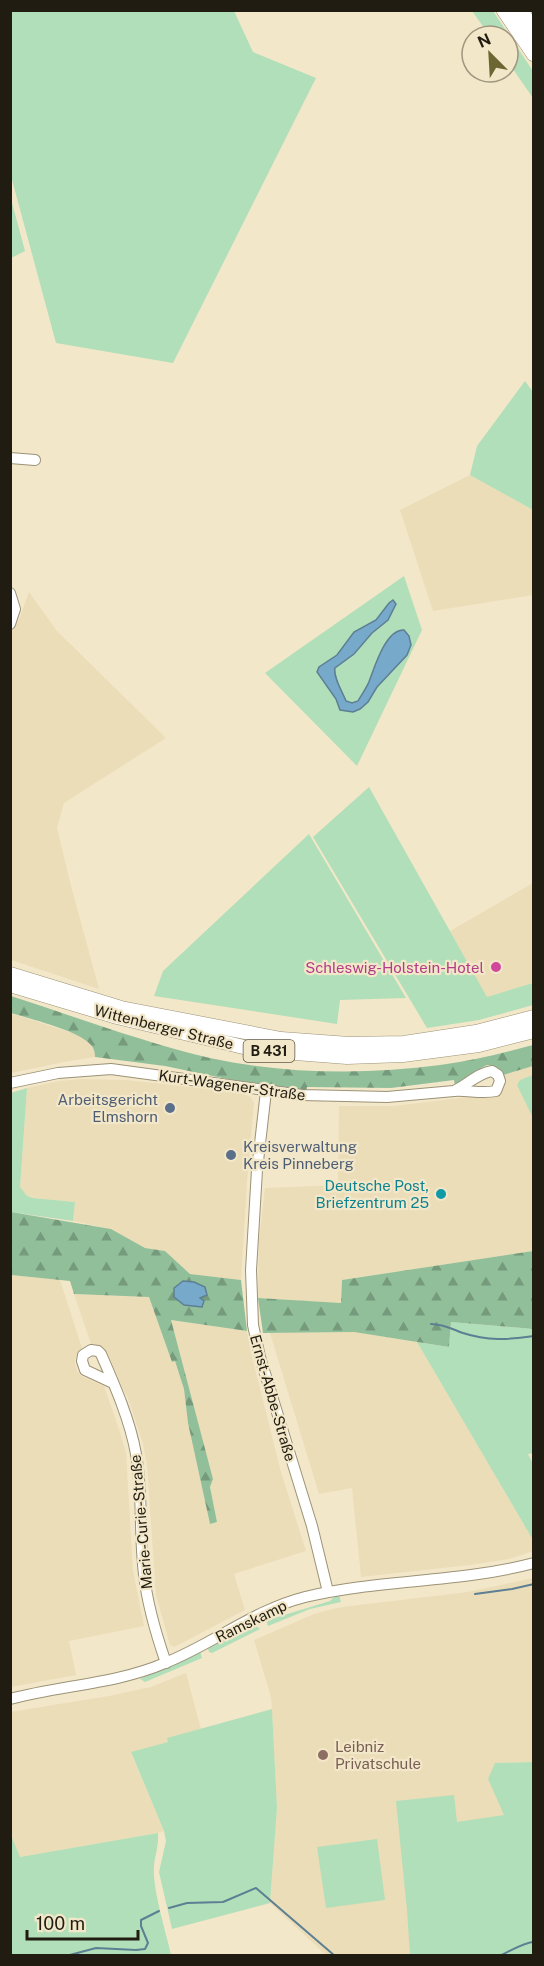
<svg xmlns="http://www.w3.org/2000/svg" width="544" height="1966" viewBox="0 0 544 1966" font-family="'Public Sans',sans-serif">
<defs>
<pattern id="forest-firs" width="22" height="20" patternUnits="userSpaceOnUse" patternTransform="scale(1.5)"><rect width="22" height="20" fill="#91bf9a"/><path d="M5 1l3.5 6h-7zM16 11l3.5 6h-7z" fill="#769a7c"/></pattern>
</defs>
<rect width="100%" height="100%" fill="#f3e7c9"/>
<path fill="#ebddb8" d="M470,475l63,35v85l-100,16 -33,-101z
M29,592l28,39 109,107 -102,65 -7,25 13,54 29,107 -88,-29v-329l7,-9z
M533,883v100l-46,15 -37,-67z
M10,1013l69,22 11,9 4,6 1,7 -31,5 -53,11z
M533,1066v185l-191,29 -1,23 -83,-5 1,-58 6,-52 73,-3 1,-79h55l74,-9 23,1 9,-4 5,-10 -2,-9z
M83,1079l43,1 92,10 26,4 7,3 3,6 -7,79 -6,98 -51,-6 -25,-23 -20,-3 -34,-19 -38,-8 2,-19 -41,-4 -7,-2 -5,-5 -2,-4 7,-99 32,-7z
M11,1275l49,5 22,68 -6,8 -1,7 2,8 6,6 21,9 15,43 7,24 7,118 11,55 -75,15 7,34 -65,12z
M74,1294l75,3 23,65 3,-1 9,28 4,34 22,101 7,-2 -7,-35 3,-8 -43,-159 77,11 3,18 31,123 25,79 -72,23 11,36 -71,37 -4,-2 -14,-50 -9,-130 -4,-21 -15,-46 -11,-19 -10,-25 -5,-7 -11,-3z
M354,1332l63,10 116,198v11l-24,8 -39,6 -109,12 -9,-89 -33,6 -49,-161z
M533,1578v184l-38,1 10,52 -97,95 2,46 -84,-1 -56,-52 7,-95 -5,-99 -1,-12 -17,-57 60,-26 11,-3 17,-4 126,-15z
M186,1673l15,56 -33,9 1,4 -38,11 33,78 -6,2 -138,24 -9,-22 -1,-123 99,-16 42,-9z"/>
<path fill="#b1dfb9" d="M10,11h224l19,41 63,26 -143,285 -117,-20 -45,-167z
M472,11h21l40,60v27l-25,-36v-26h-18z
M11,199l14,52 -14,7h-1z
M525,381l8,11v118l-63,-35 7,-29z
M404,576l18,54 -65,136 -92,-93z
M369,787l118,210 46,-14v22l-54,15 -52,8 -114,-191z
M309,834l97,164 -66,2 -3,24 -183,-28 9,-25z
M533,1075h1l-1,43 -16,-33 3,-5z
M27,1088l-7,99 7,9 6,2 42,4 -2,19 -62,-9v-119z
M451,1322l82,7 1,124 -6,1 5,10v76l-116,-198 32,5z
M339,1595l2,7 -31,7 -42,17 -3,-9 2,-1 4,3 59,-18 4,-4z
M254,1624l6,5 -48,24 -3,-1 -1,-4 1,-2z
M200,1651l2,7 -57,24 -5,-3z
M272,1709l5,99 -7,95 -98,26 -13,-57 7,-31 -2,-10 -33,-79 37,-10 -1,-4z
M533,1762v193h-123l-3,-45 -11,-109 58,-6 3,27 47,-7 -16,-36 7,-16z
M158,1833c1,12 -3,22 -4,33 -2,22 12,66 17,89h-160v-120l9,22z
M377,1839l8,61 -59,8 -9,-61z"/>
<path fill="url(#forest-firs)" d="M11,996c65,21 131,46 199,62 75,16 155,17 230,7 32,-4 63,-12 93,-20v21l-30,9c-15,-19 -20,-7 -35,3 -4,3 -9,5 -13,8l-1,-6 -63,8 -84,-1 -1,5 -41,-5 -100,-21 -70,-9c0,-5 -1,-9 -5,-13 -13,-14 -60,-25 -79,-31z
M11,1212l100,17 34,19 20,3 25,23 51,6 6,51 -76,-11 42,159 -3,8 7,35 -7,2 -22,-101 -4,-34 -9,-28 -3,1 -23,-65 -75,-3 -4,-13 -59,-6z
M533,1251v78l-82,-7 -2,25 -95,-15 -91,1 -5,-35 83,5 1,-23z"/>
<path fill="#77a9cb" stroke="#5d7f93" stroke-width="1.5" d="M393,600l3,4 -8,16 -16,13 -18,21 -19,14c-2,9 7,23 11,33l6,2 6,-2c4,-7 10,-15 12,-22 5,-13 16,-50 34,-49l5,6 2,9 -4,10 -30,32 -9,15 -8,7 -7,3 -13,-2 -4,-11 -19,-27 2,-5 18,-12 17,-23 22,-12 13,-17z
M183,1281l11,1 11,5 2,8 -7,3 4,3 -2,6 -18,-2 -10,-8v-9z"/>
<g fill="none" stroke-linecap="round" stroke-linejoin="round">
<path stroke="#5d7f93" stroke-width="2" d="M431,1324c12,0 21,5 32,9 24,8 46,7 71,3
M475,1594l37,-5 22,-5
M169,1908l18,-5 36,-1 33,-14 79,68
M66,1956l30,-8 40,2 9,-1 3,-6 -7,-17v-6l18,-9
M499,1956c10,-4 25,-14 35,-14"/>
<defs>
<path id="minor" d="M10,458l25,2
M10,593l5,16 -5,15
M492,1071l6,4 2,6 -4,10c-14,3 -28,-1 -42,0 13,-6 24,-18 38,-20z
M10,1083l48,-10 53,-4 191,26 85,2 67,-6
M266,1091l-9,79 -6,100 2,55 7,32 52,169 16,66
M113,1383l-28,-13 -3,-9 1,-6 8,-5 7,1 3,3c14,32 29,66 35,100 7,40 3,80 8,120 3,30 12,60 22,89
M10,1699c52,-14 106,-15 155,-36 48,-19 89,-53 140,-66 75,-18 154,-14 229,-34"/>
<path id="major" d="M10,974l111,34 160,31 68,5 55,-1 72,-11 58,-15
M10,985l107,32 139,33 91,7 56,-2 76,-10 55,-14"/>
<path id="highway" d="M504,10l30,44
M520,10l14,21"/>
</defs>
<use href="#minor" stroke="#9c9276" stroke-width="12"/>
<use href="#major" stroke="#9c9276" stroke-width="15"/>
<use href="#highway" stroke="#9c9276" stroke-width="16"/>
<use href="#minor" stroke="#fff" stroke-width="10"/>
<use href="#major" stroke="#fff" stroke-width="14"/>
<use href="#highway" stroke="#fff" stroke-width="15"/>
</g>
<circle fill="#d1479c" stroke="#f3e7c9" stroke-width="2" cx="496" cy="967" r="6"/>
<g fill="#5c6f8a" stroke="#f3e7c9" stroke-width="2">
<circle cx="170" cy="1108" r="6"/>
<circle cx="231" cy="1155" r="6"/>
</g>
<circle fill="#0f9aa8" stroke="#f3e7c9" stroke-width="2" cx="441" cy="1194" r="6"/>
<circle fill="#8d6e63" stroke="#f3e7c9" stroke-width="2" cx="323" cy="1755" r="6"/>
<g text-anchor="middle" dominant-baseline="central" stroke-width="4.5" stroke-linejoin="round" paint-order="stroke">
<rect fill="#f3e7c9" stroke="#605948" stroke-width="1.5" x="243.5" y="1040" width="51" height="22" rx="4.5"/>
<g font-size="14" font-weight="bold" fill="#211c11">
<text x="269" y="1051">B 431</text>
</g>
<g font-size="15" fill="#b23c85" stroke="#f3e7c9" text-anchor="end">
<text x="484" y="967">Schleswig-Holstein-Hotel</text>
</g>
<g font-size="15" fill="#211c11" stroke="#f3e7c9">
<text transform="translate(164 1027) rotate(14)">Wittenberger Straße</text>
<text transform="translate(232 1085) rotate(8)">Kurt-Wagener-Straße</text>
<text transform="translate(273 1398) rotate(74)">Ernst-Abbe-Straße</text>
<text transform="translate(141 1522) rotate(-95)">Marie-Curie-Straße</text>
<text transform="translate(251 1621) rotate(-26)">Ramskamp</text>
</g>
<g font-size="15" fill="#4e5e75" stroke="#f3e7c9" text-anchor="end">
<text x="158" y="1099">Arbeitsgericht<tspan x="158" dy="17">Elmshorn</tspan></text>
<text x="243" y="1146" text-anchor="start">Kreisverwaltung<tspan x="243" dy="17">Kreis Pinneberg</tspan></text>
</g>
<g font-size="15" fill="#0d838f" stroke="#f3e7c9" text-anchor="end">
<text x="429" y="1185">Deutsche Post,<tspan x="429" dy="17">Briefzentrum 25</tspan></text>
</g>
<g font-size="15" fill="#785e54" stroke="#f3e7c9" text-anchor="start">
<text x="335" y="1746">Leibniz<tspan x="335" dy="17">Privatschule</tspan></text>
</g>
</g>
<rect width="544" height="1966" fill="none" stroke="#211c11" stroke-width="24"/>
<g transform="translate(490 54) rotate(336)"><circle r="28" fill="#f3e7c9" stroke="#9f967f" stroke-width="1.5"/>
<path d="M0-4.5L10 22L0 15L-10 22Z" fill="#6c6632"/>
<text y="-9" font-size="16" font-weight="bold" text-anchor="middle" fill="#211c11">N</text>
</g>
<path d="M27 1930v9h111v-9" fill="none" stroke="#211c11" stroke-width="3"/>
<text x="36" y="1930" font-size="18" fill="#211c11" stroke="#f3e7c9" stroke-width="4.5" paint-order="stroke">100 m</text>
</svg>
